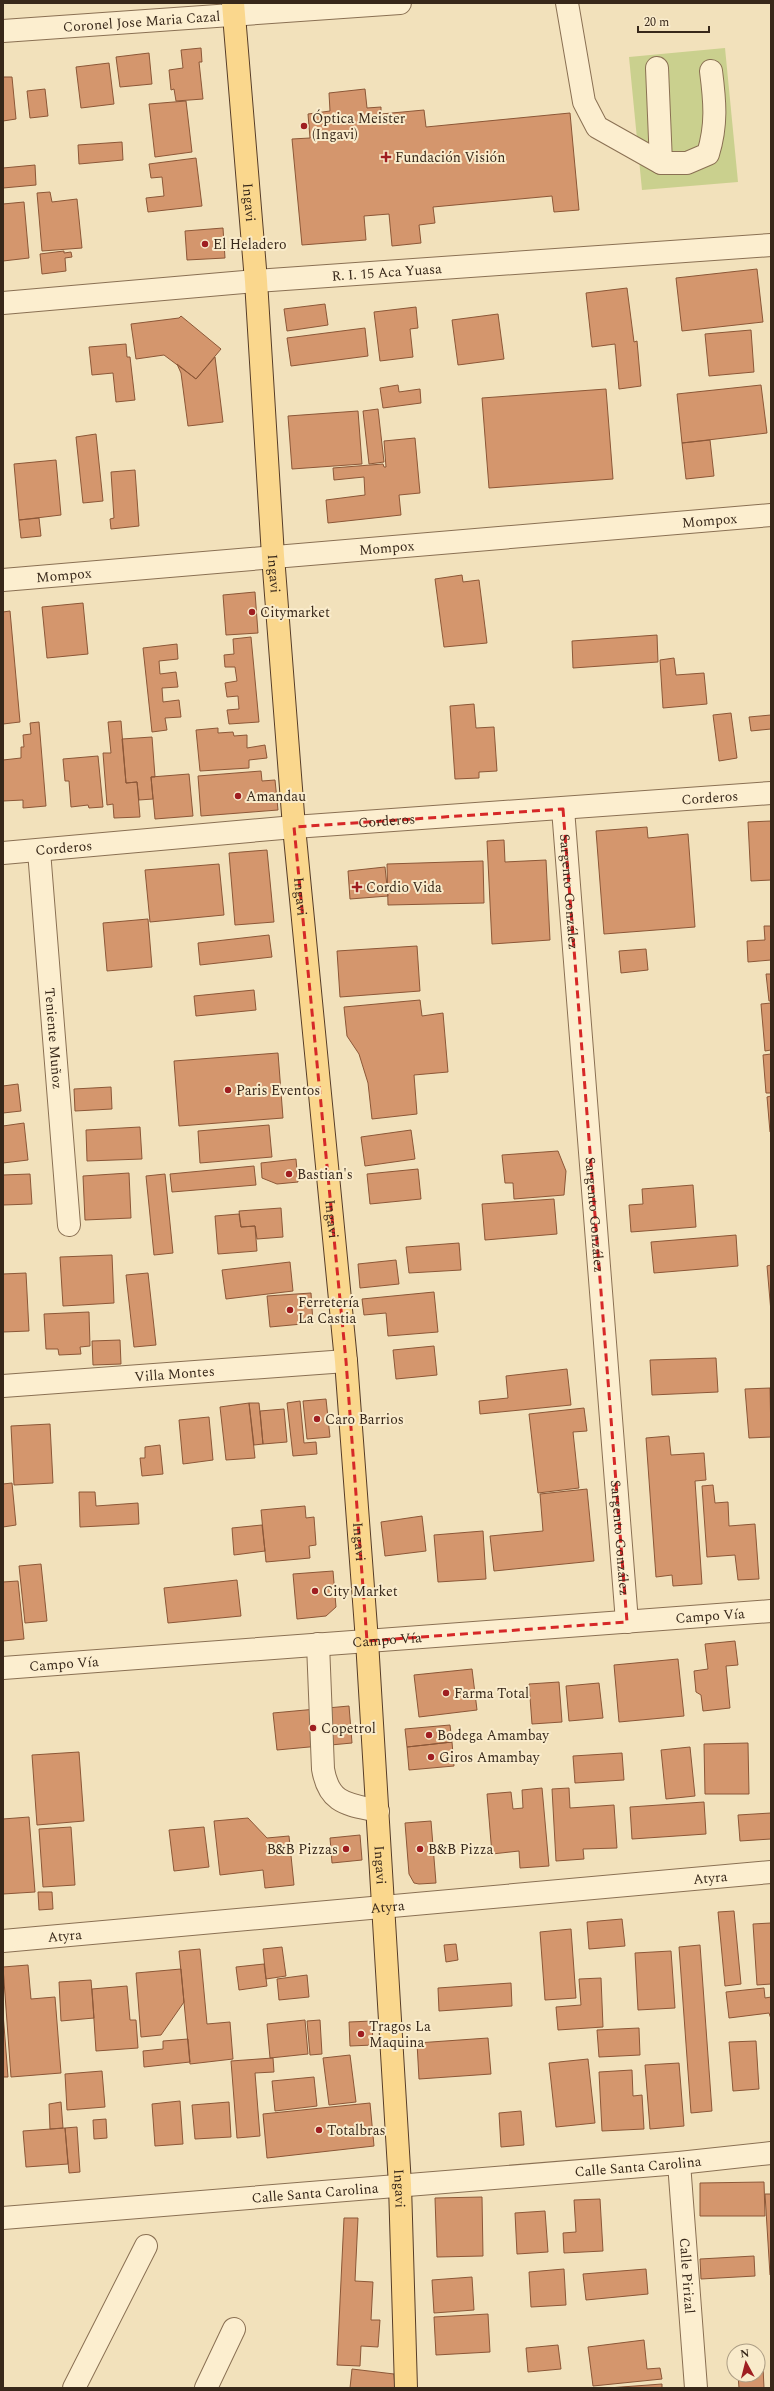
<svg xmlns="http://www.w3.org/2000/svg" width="774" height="2391" viewBox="0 0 774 2391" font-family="Spectral,serif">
<rect width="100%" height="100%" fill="#f2e1bb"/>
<path fill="#cad08e" d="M725,48l13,134 -96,8 -13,-133z"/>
<path fill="#d4966d" stroke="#8c5737" d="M201,48l1,14h-3l4,37 -27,2 -2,-12 -3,1 -2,-20 14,-2 -2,-18z
M149,53l3,31 -32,3 -4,-30z
M109,63l5,41 -33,4 -5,-41z
M3,77h9l4,42 -13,2z
M45,89l3,27 -18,2 -3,-27z
M365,89l2,19 14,-1v7l43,-4 2,17 144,-14 9,97 -25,2 -2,-16 -119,11 2,16 -16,2 2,18 -29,3 -3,-32 -25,2 2,24 -64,5 -10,-106 18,-1 -2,-24 22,-3 -1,-18z
M186,101l6,51 -37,5 -6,-53z
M122,142l1,18 -44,4 -1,-19z
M196,158l6,48 -54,6 -2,-14 18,-2 -2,-19 -11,1 -2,-14z
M35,165l1,20 -33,3v-20z
M50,192l2,10 25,-3 5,49 -40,3 -5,-58z
M24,202l5,56 -26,3v-57z
M223,228l2,30 -38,2 -2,-29z
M64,251v2l7,-1 1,5 -7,1 1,13 -24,3 -2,-20z
M757,269l6,53 -81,9 -6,-53z
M627,288l7,54 3,-1 4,45 -22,3 -4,-45 -23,3 -6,-54z
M325,304l3,21 -41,6 -3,-22z
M416,307l2,21 -8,1 3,28 -33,4 -6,-49z
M498,314l6,45 -46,6 -6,-45z
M181,316l40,33 -25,30 -32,-24 -28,4 -5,-35 48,-6z
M365,328l3,28 -77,10 -4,-28z
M751,330l3,42 -45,4 -4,-42z
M126,344l1,13h3l5,43 -19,2 -3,-29 -21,2 -3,-28z
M215,357l8,65 -35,4 -7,-53 -4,-9 19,15z
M398,385l1,7 21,-3 1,14 -38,5 -3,-20z
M761,385l6,48 -85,10 -5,-49z
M606,389l7,90 -124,9 -7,-90z
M378,409l6,53 -15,2 -6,-53z
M358,411l4,53 -70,5 -4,-53z
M96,434l7,67 -20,2 -7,-66z
M415,438l5,55 -21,2 2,20 -73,8 -2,-23 39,-5 -1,-18 -30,3 -1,-12 50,-4 1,3h2l-2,-26z
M710,440l4,36 -28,3 -4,-36z
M56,460l5,55 -42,5 -5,-56z
M135,470l4,56 -28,3 -1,-10 4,-1 -3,-46z
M39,518l2,18 -20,2 -2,-18z
M462,575l1,7 16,-2 8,63 -43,4 -9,-68z
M255,592l3,41 -32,2 -3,-40z
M83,603l5,51 -41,4 -5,-51z
M10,611l10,111 -17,2v-112z
M657,635l1,27 -85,6 -1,-27z
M251,637l8,85 -30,2 -2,-14 12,-1 -1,-13 -11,1 -2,-14 12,-2 -2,-14h-10l-1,-12 10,-1 -1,-15z
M177,644l1,15 -19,2 1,13 16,-2 2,15 -16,1 1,14 16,-2 2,17 -16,1 2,12 -15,2 -9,-84z
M674,658l2,17 28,-2 3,31 -44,4 -3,-48z
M474,704l2,24 18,-1 3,44 -18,1v6l-24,1 -5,-73z
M731,713l6,45 -18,3 -6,-46z
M771,715v14l-20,2 -2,-14z
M121,721l5,62 11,-1 3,35 -26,1 -1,-14 -6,1 -4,-52h8l-3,-31z
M39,722l7,84 -23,2v-8l-20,1v-41l18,-2v-11h3l-1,-12 8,-1 -1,-11z
M218,728v5l15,-1 1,4 13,-1v13l18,-3 2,13 -18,2v8l-49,3 -4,-41z
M152,737l3,40h-4l2,22 -14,1 -2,-18 -11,1 -4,-44z
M98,756l5,51 -14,1 -1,-3 -17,2 -2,-26h-4l-2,-22z
M261,771l1,10 13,-1 3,30 -77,6 -3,-40z
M189,774l4,42 -38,3 -4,-42z
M771,821v59l-20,1 -3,-59z
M647,827l1,11 40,-4 7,93 -91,7 -8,-103z
M504,840l1,22 41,-2 4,80 -58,4 -5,-103z
M267,850l7,72 -39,3 -6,-72z
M483,861l1,42 -96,2 -1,-41z
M219,864l5,51 -74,7 -5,-52z
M385,867l3,29 -38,3 -2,-28z
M148,919l4,48 -45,4 -4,-48z
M764,926h7v34l-23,2 -1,-21 18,-1z
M269,935l3,22 -72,8 -2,-22z
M417,946l3,45 -80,6 -3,-46z
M646,949l2,21 -27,3 -2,-22z
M766,974h5v27h-2z
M254,990l2,20 -60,6 -2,-20z
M420,1000l2,16 21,-3 5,59 -34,3 3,39 -45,5 -4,-36 -9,-29 -12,-18 -3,-29z
M771,1003v47l-6,1 -4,-47z
M278,1053l5,65 -104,8 -5,-65z
M771,1054v39h-5l-3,-38z
M18,1084l3,27 -18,2v-27z
M111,1087l1,22 -37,2 -1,-22z
M771,1096v36h-1l-3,-35z
M24,1123l4,37 -25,3v-37z
M269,1125l3,32 -72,6 -2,-32z
M140,1127l2,32 -55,2 -1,-31z
M411,1130l4,29 -50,7 -4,-29z
M558,1151l8,20 -2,24 -50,4 -1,-16h-8l-3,-28z
M296,1159l2,23 -21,2 -15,-6 -1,-15z
M254,1166l2,19 -84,7 -2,-18z
M418,1169l3,30 -51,5 -3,-30z
M129,1173l2,45 -46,2 -2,-44z
M30,1174l2,30 -29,1v-30z
M165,1174l8,79 -19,2 -8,-79z
M693,1185l3,42 -65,5 -2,-27 14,-1 -1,-15z
M554,1199l3,35 -72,6 -3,-36z
M281,1208l2,29 -26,2 -2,-13 -14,1 -2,-16z
M239,1214l2,13 14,-1 2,25 -39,3 -3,-38z
M736,1235l2,31 -84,7 -3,-31z
M459,1243l2,27 -52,3 -3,-26z
M112,1255l2,48 -51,3 -3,-49z
M396,1260l3,24 -39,4 -2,-24z
M290,1262l3,29 -67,8 -4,-29z
M771,1265v47l-4,-46z
M26,1273l3,58 -26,1v-58z
M148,1273l8,72 -22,2 -8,-72z
M434,1292l4,40 -50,4 -2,-23 -22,2 -2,-16z
M311,1293l2,30 -43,4 -3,-31z
M89,1312l1,34 -10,1 1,7 -22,1 -1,-6h-12l-2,-35z
M120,1340l1,24 -28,1 -1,-24z
M434,1346l3,29 -41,4 -3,-29z
M716,1358l2,34 -66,3 -2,-35z
M567,1369l4,36 -91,9 -1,-13 29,-3 -2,-22z
M770,1388l1,49 -22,1 -4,-49z
M326,1399l4,38 -23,2 -4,-38z
M300,1401l4,42 12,-1 1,12 -24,2 -6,-53z
M249,1403h10l4,41 -9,1z
M249,1403l6,55 -29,2 -6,-53z
M584,1408l3,23 -14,1 6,56 -41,5 -9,-79z
M284,1409l3,33 -24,2 -3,-33z
M209,1417l4,43 -30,4 -4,-44z
M50,1424l3,59 -39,2 -3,-59z
M669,1436l2,19 33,-2 2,27 -11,1 7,103 -29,2 -1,-11 -16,2 -10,-139z
M160,1445l3,29 -21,2 -2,-18h5v-11z
M12,1483l4,42 -13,2v-43z
M713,1485l2,18 13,-1 1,24 26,-2 4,55 -21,1 -3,-25 -28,2 -5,-71z
M587,1489l7,72 -100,10 -4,-35 53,-5 -3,-37z
M79,1492h16l1,14 42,-3 1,21 -59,3z
M305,1506l1,12 8,-1 2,28 -7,1 1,12 -44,4 -5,-52z
M422,1516l4,35 -41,5 -4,-34z
M262,1525l3,26 -31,4 -2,-27z
M483,1531l3,48 -48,3 -4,-47z
M41,1564l6,57 -22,2 -6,-57z
M333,1571l3,36 -10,9 -29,3 -4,-45z
M237,1580l4,36 -73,7 -4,-35z
M18,1581l6,58 -21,2v-59z
M735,1641l3,24 -12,1 4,42 -27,3 -2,-16 -5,-3 -2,-21 14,-2 -3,-25z
M678,1659l6,57 -65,6 -5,-57z
M472,1669l5,41 -58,7 -5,-42z
M559,1682l3,40 -30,2 -3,-40z
M599,1683l4,35 -34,3 -3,-35z
M349,1706l3,37 -75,7 -4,-37z
M450,1725l2,17 -45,5 -2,-18z
M452,1742l2,24 -45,4 -2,-23z
M748,1743l1,51h-44l-1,-50z
M690,1747l5,49 -29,3 -5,-49z
M79,1752l5,69 -47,4 -5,-70z
M622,1753l2,27 -49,3 -2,-27z
M542,1788l7,78 -29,2 -1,-17 -27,3 -5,-60 24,-2 2,17 10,-1 -1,-18z
M569,1788l1,20 44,-3 3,43 -34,1 1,10 -28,2 -4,-72z
M704,1802l2,32 -74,5 -2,-32z
M771,1813v26l-31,2 -2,-26z
M29,1817l6,75 -32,2v-75z
M248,1818l19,20 22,-2 5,49 -29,3 -2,-18 -43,5 -6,-54z
M431,1821l5,62 -17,1 -5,-1 -5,-9 -4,-51z
M71,1827l4,58 -32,2 -4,-58z
M204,1827l5,40 -35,4 -5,-41z
M360,1835l2,25 -30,3 -2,-25z
M38,1892h14l1,17 -14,1z
M734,1911l7,73 -16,2 -7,-74z
M622,1919l3,27 -36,3 -2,-27z
M771,1923v61l-14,1 -4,-61z
M571,1929l5,69 -31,2 -5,-68z
M456,1944l2,16 -12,2 -2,-17z
M700,1945l12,166 -21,2 -12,-166z
M282,1947l4,29 -20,3 -3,-30z
M200,1949l7,75 23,-2 3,37 -43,5 -11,-113z
M671,1951l4,57 -37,2 -3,-57z
M264,1964l3,22 -28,4 -3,-23z
M28,1965l3,34 24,-2 6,76 -50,4 -8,-110z
M181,1969l3,33 -23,33 -20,2 -5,-64z
M307,1975l2,22 -30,3 -2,-21z
M601,1978l2,49 -45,3 -2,-23 25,-2 -2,-26z
M91,1980l3,38 -33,3 -2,-39z
M511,1983l1,23 -73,5 -1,-23z
M127,1986l3,34h6l2,28 -42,3 -4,-62z
M764,1988l1,10 6,-1v22l-2,-6 -40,5 -3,-26z
M3,2013l5,64h-5z
M305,2020l3,34 -38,4 -3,-34z
M320,2020l2,34 -12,1 -3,-34z
M372,2021l1,24 -23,1 -1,-24z
M639,2028l1,27 -41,2 -2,-27z
M488,2038l3,36 -72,5 -2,-36z
M188,2039l2,23 -46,5 -1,-16 20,-2v-8z
M756,2041l3,48 -26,2 -4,-49z
M350,2055l6,47 -27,3 -6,-47z
M273,2058l1,14 -19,1 5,63 -23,2 -6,-77z
M588,2059l7,64 -39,4 -7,-64z
M679,2063l5,63 -34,3 -5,-64z
M632,2070l1,26 9,-1 2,34 -42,2 -3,-59z
M102,2071l3,36 -38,3 -2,-36z
M314,2077l3,29 -42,5 -3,-30z
M180,2101l3,43 -28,2 -3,-42z
M61,2102l2,26 -13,1 -1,-25z
M229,2102l2,35 -36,2 -3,-34z
M370,2103l4,43 -107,12 -4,-44z
M521,2111l3,34 -23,2 -2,-34z
M106,2119l1,19 -13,1 -1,-19z
M77,2127l3,45 -11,1 -4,-45z
M65,2128l3,36 -42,3 -3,-36z
M764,2182l1,34h-65v-33z
M765,2194h6v81h-1z
M482,2197l1,59 -46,1 -2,-59z
M600,2199l3,52 -39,2 -1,-20 13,-1 -2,-32z
M545,2211l3,41 -31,2 -2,-41z
M344,2218h14l-3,63 18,1 -2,38h9l-2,27 -17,-1 -1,20 -23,-1z
M754,2256l1,20 -54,3 -1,-20z
M564,2269l2,36 -35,2 -2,-35z
M646,2269l2,25 -62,6 -3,-26z
M472,2277l2,33 -40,3 -2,-33z
M488,2314l2,38 -54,3 -2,-38z
M644,2340l3,29 13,-1 2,11 -69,7 -5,-39z
M558,2345l3,24 -33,3 -2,-24z
M758,2367h5l1,21h-25l-1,-13h20z
M352,2369l42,5 1,14h-45z
M662,2384v4h-54z"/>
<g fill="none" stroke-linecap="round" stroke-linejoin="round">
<defs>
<g id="minor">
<path d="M567,3l17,99 13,25 64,36h26l21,-9c9,-29 7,-52 3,-83"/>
<path id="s1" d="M3,31l397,-28"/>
<path d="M657,68l4,95"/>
<path id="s2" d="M3,303l253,-22 515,-36"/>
<path id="s3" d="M3,580l768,-65"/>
<path id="s4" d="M563,809l64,813"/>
<path id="s5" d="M39,851l30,374"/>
<path id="s6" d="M3,853l291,-26 477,-34"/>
<path id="s7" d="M3,1386l343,-25"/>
<path d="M318,1644l5,125c6,35 24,35 55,42"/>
<path id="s8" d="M3,1668l768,-57"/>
<path id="s9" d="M3,1941l768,-69"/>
<path id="s10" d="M679,2163l17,225"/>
<path id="s11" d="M3,2218l676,-55 92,-10"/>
<path d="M74,2388l72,-142"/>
<path d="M206,2388l28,-59"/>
</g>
<g id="major">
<path id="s12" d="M233,3l23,278 17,275 21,271 52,534 21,280 33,544 6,203"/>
</g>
</defs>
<use href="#minor" stroke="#8a7053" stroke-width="24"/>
<use href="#major" stroke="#573d28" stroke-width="24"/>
<use href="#minor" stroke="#fceecf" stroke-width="22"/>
<use href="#major" stroke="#fad78d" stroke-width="22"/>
</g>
<path fill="none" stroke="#d62828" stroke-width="3" stroke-dasharray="8 5" stroke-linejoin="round" d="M563,809l64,813 -260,19 -21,-280 -52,-534z"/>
<g fill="#9f1e21" stroke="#f9ebcb" stroke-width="1.5">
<circle cx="304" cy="126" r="4"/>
<path d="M384 151h4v4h4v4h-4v4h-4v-4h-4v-4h4z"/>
<circle cx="205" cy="244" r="4"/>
<circle cx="252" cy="612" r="4"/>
<circle cx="238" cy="796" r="4"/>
<path d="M355 881h4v4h4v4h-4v4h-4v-4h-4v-4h4z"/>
<circle cx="228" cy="1090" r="4"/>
<circle cx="289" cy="1174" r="4"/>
<circle cx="290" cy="1310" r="4"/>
<circle cx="317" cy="1419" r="4"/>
<circle cx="315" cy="1591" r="4"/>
<circle cx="446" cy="1693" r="4"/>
<circle cx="313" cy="1728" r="4"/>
<circle cx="429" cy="1735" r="4"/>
<circle cx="431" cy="1757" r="4"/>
<circle cx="346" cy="1849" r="4"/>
<circle cx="420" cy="1849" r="4"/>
<circle cx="361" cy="2034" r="4"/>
<circle cx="319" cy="2130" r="4"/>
</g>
<g text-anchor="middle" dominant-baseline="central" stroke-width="4" stroke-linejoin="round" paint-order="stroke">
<g font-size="14" fill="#38281a" stroke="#f9ebcb">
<text stroke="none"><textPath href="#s1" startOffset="139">Coronel Jose Maria Cazal</textPath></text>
<text stroke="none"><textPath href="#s12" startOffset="200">Ingavi</textPath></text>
<text stroke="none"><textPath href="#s2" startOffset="385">R. I. 15 Aca Yuasa</textPath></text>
<text stroke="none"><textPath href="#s3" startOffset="709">Mompox</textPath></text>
<text stroke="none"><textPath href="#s3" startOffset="385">Mompox</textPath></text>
<text stroke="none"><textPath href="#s12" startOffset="572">Ingavi</textPath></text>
<text stroke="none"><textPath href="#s3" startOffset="61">Mompox</textPath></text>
<text stroke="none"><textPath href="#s6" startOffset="709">Corderos</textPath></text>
<text stroke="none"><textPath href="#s6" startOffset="385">Corderos</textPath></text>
<text stroke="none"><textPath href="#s6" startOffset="61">Corderos</textPath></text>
<text stroke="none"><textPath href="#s4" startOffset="83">Sargento González</textPath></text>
<text stroke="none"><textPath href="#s12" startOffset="896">Ingavi</textPath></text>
<text stroke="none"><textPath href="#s5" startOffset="188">Teniente Muñoz</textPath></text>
<text stroke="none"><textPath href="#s4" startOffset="407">Sargento González</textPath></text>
<text stroke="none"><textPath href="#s12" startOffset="1220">Ingavi</textPath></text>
<text stroke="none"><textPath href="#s7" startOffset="172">Villa Montes</textPath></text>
<text stroke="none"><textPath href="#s4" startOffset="731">Sargento González</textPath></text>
<text stroke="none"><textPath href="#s12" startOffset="1544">Ingavi</textPath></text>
<text stroke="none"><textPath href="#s8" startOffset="709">Campo Vía</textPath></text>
<text stroke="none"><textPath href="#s8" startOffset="385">Campo Vía</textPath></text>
<text stroke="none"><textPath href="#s8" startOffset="61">Campo Vía</textPath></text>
<text stroke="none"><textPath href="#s12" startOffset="1868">Ingavi</textPath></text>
<text stroke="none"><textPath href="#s9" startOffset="710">Atyra</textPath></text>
<text stroke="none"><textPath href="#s9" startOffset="386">Atyra</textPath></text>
<text stroke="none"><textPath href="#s9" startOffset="62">Atyra</textPath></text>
<text stroke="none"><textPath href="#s11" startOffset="637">Calle Santa Carolina</textPath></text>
<text stroke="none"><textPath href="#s12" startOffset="2192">Ingavi</textPath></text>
<text stroke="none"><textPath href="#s11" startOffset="313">Calle Santa Carolina</textPath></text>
<text stroke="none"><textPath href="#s10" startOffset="113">Calle Pirizal</textPath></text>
</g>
<g font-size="14" fill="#38281a" stroke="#f9ebcb" text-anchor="start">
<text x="312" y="118">Óptica Meister<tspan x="312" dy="16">(Ingavi)</tspan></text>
<text x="395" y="157">Fundación Visión</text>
<text x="213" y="244">El Heladero</text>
<text x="260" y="612">Citymarket</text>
<text x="246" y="796">Amandau</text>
<text x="366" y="887">Cordio Vida</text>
<text x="236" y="1090">Paris Eventos</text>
<text x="297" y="1174">Bastian's</text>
<text x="298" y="1302">Ferretería<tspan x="298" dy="16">La Castia</tspan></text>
<text x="325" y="1419">Caro Barrios</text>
<text x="323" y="1591">City Market</text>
<text x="454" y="1693">Farma Total</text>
<text x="321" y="1728">Copetrol</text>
<text x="437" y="1735">Bodega Amambay</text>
<text x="439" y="1757">Giros Amambay</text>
<text x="338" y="1849" text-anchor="end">B&amp;B Pizzas</text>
<text x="428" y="1849">B&amp;B Pizza</text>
<text x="369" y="2026">Tragos La<tspan x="369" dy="16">Maquina</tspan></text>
<text x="327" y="2130">Totalbras</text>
</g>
</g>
<rect width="774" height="2391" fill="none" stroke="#38281a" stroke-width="8"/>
<g transform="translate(746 2363) rotate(353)"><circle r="19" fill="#f9ebcb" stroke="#ac9d84"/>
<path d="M0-3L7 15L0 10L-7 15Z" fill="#9f1e21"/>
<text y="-6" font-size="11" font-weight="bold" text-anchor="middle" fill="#38281a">N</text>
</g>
<path d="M638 26v6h71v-6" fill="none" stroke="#38281a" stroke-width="2"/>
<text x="644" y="26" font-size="12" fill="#38281a" stroke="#f9ebcb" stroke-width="3" paint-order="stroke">20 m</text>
</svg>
